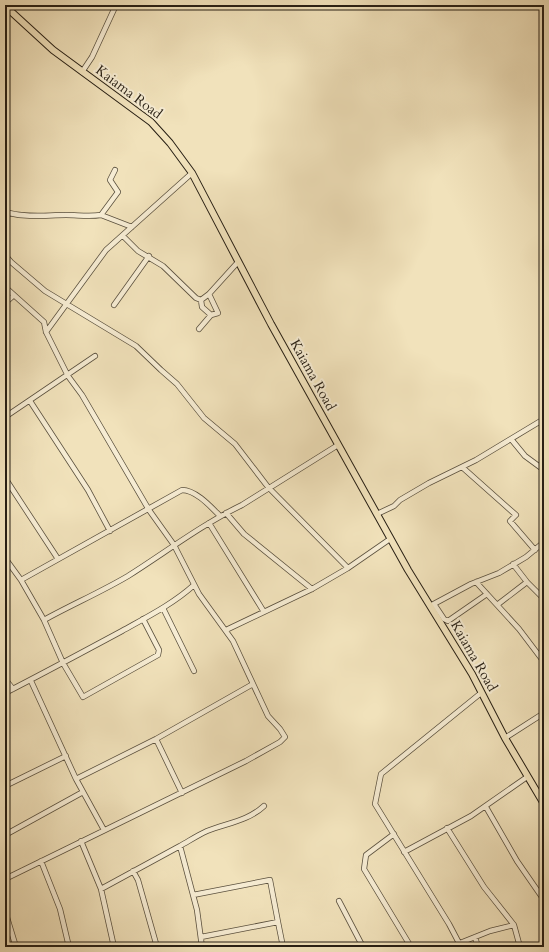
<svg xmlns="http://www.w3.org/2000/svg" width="549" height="952" viewBox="0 0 549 952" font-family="Cardo,serif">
<rect width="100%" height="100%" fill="#f1e2bb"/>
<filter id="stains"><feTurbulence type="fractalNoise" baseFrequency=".005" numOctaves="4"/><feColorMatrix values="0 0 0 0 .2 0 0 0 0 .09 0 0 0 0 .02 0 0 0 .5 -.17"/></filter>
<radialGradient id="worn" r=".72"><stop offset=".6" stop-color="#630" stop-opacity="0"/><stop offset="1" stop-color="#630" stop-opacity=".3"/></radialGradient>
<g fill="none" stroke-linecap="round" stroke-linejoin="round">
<defs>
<path id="minor" d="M150,5l4,1
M82,72l10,-15 24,-52
M101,215l31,12
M5,217l4,-4c19,5 38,2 57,2 12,0 23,2 35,0l17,-23 -8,-12 5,-10
M123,236l15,15 25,15 33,32 5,2 8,-6 29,-32
M5,255l6,7 34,29 91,55 25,24 16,14 27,34 31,26 33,43 80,81
M5,287l39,35 2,10 22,44 14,19 67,115 25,35 25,49 34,47 35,75 12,13 5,8 -5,5 -34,19 -241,118
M201,300l1,7 9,8
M5,303l9,-8
M114,305l35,-49
M199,329l12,-14 7,-2 -9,-19
M46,332l60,-82 86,-77
M30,401l58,89 22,41
M5,417l90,-61
M511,439l14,17 19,14
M462,467l54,48 -6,6 25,29
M5,478l53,81
M226,513l18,21 68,55
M377,514l17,-8 6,-6 29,-17 47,-23 68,-41
M209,523l55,89
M5,558l16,22 23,40 19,43 20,34 75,-42 1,-5 -16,-31
M513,564l14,18 17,17
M21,580l161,-90c14,0 29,17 38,26
M476,582l43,47 25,33
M434,604l10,15 4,2 39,-27
M497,605l30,-23
M430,606l41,-22 28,-11 27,-16 18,-15
M163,608l31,63
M44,620c27,-15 57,-28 84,-44 38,-24 73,-51 114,-71l96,-60
M226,630l86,-41 36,-21 42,-29
M5,679l8,10
M31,681l45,98 28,51
M5,693c39,-20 78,-41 117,-62 25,-14 51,-27 72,-46
M505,738l39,-25
M156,739l26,54
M76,779l80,-40 97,-55
M5,786l61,-30
M486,807l31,54 27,39
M447,828l37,59 30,38 6,22
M394,834l-28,21 -2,14 47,78
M5,835l78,-43
M81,841l20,48 13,58
M180,846c9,-5 18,-11 27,-15 20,-8 41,-10 57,-25
M404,852l67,-36 56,-39
M41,861l19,48 9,38
M133,871l5,9 19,67
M101,889l79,-43 17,64 5,37
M193,895l77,-15 8,42 -77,15
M339,901l24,46
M5,911l11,36
M278,922l5,25
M475,937l3,10
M459,943l-10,-19 -74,-120 6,-30 100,-81
M392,947l18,-2
M450,947l40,-16 24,-6"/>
<path id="highway" d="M5,6l48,44 98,72 19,21 22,30 79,151 137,246 64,104 33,64 39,66"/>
</defs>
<use href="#minor" stroke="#5a503e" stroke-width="6"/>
<use href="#highway" stroke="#271f14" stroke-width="8"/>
<use href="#minor" stroke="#f6ecd3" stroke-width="4.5"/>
<use href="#highway" stroke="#f1e2bb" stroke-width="6"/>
</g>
<g text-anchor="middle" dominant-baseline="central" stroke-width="4" stroke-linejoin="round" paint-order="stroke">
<g font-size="14" fill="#271f14" stroke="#f6ecd3">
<text transform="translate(129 92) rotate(37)">Kaiama Road</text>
<text transform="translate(313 375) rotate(61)">Kaiama Road</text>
<text transform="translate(474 656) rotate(60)">Kaiama Road</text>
</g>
</g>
<rect width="549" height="952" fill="none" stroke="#f1e2bb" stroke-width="20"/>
<rect x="6" y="6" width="537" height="940" fill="none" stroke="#271f14" stroke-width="2"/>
<rect x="10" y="10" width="529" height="932" fill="none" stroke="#271f14"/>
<rect width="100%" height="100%" filter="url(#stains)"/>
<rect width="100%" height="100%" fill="url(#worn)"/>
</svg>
